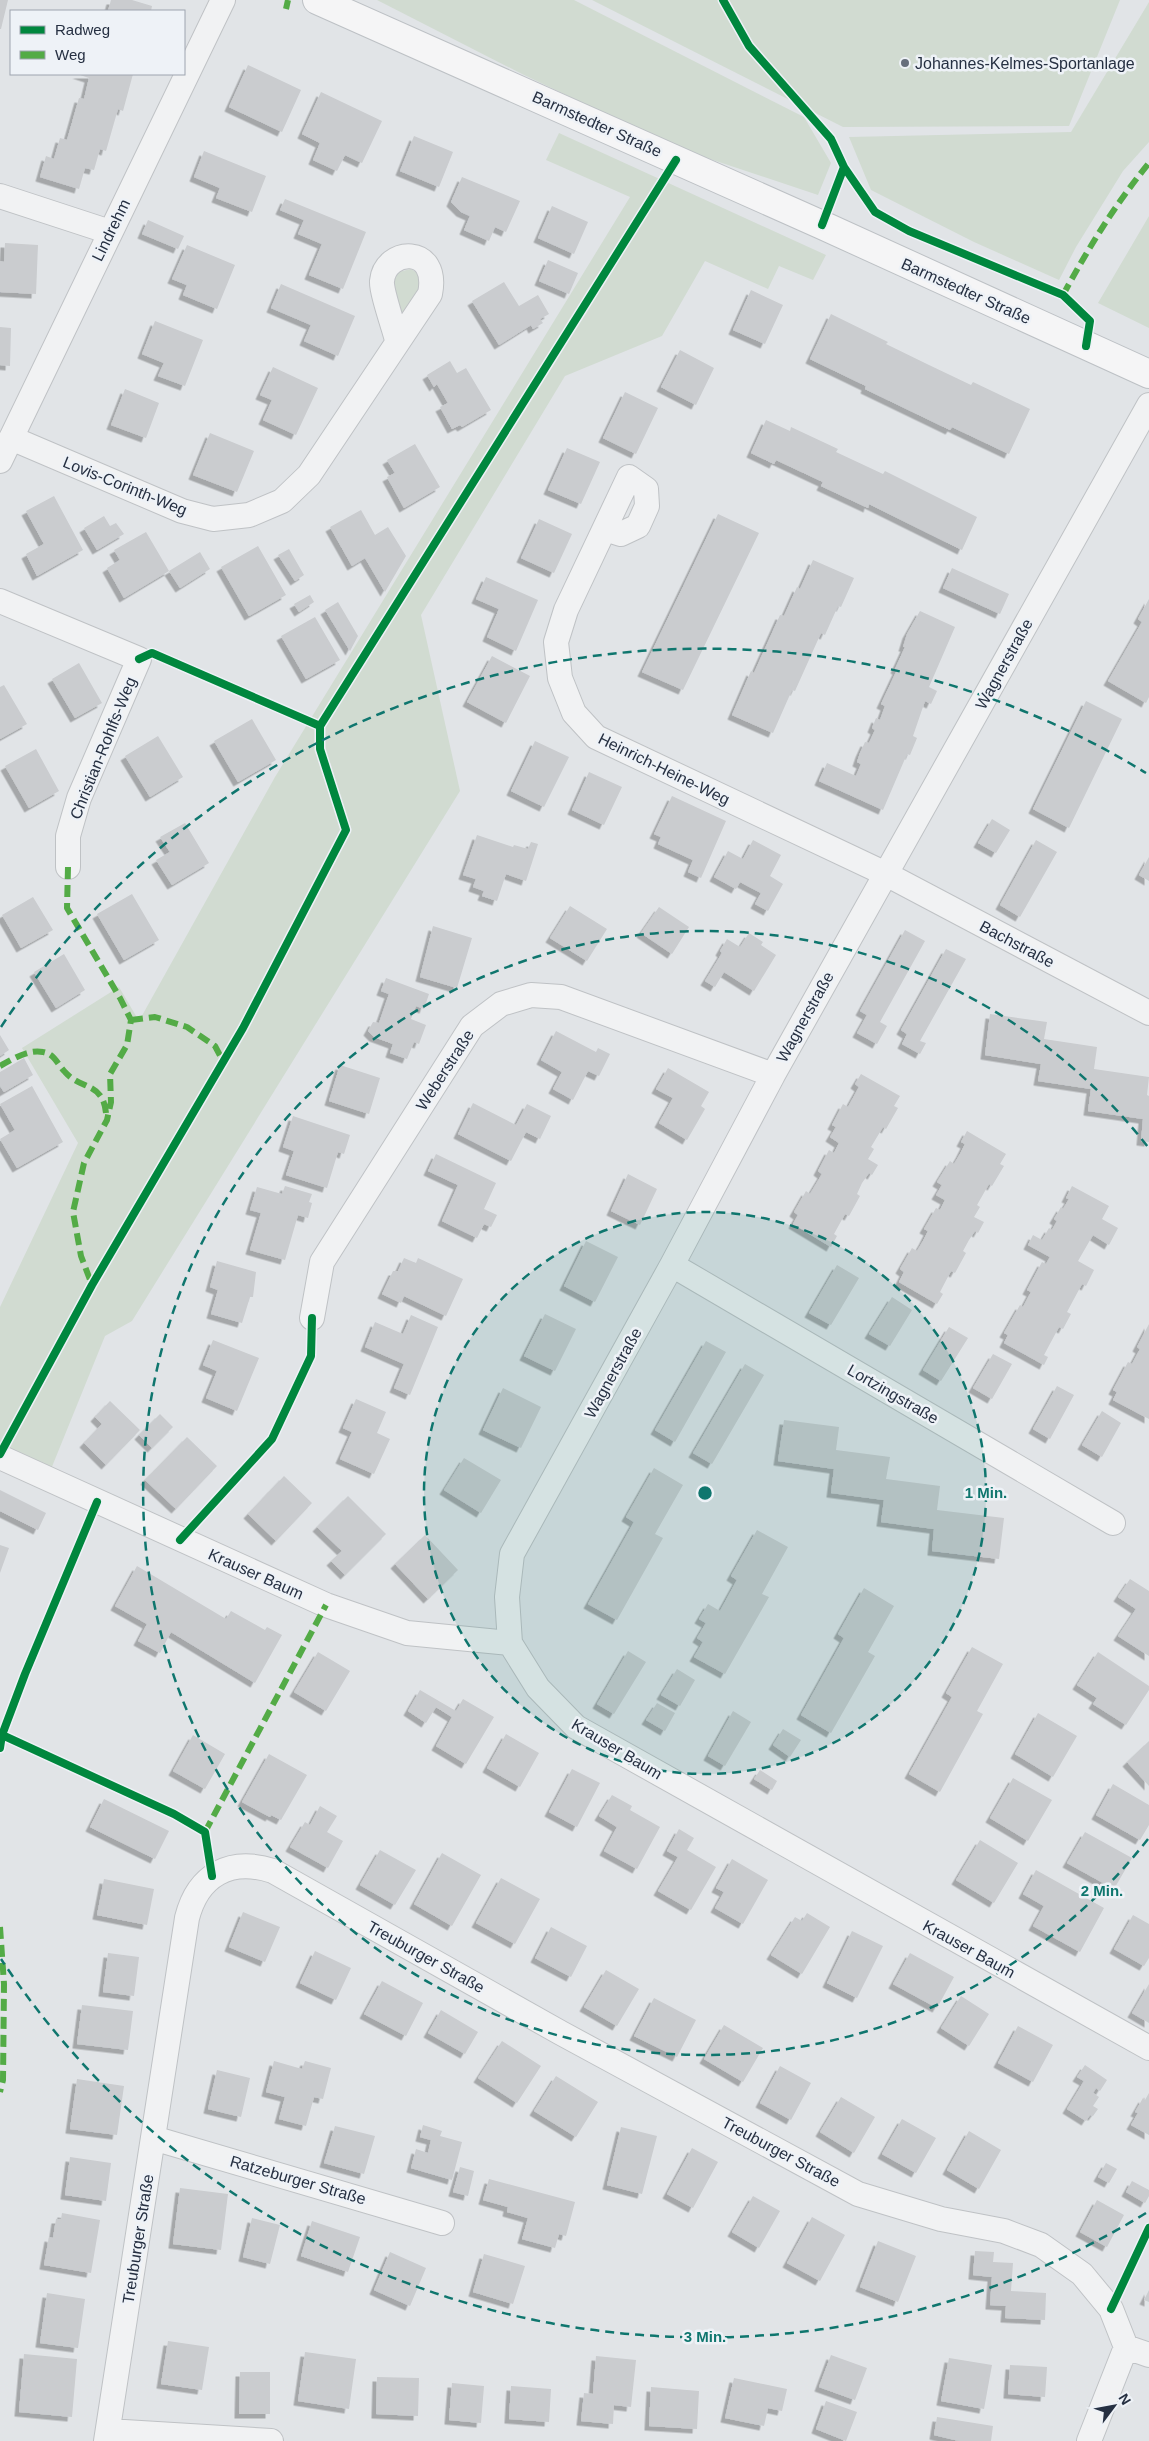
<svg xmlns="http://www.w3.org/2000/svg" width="1149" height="2441" viewBox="0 0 1149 2441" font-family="Arial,sans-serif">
<defs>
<filter id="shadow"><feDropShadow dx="-4.5" dy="4.5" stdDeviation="0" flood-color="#0004"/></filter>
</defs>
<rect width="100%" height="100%" fill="#e1e4e7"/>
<path fill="#d1dbd1" d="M377,0h197l230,117 27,46 -13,32 -138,-46 -158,-75z
M592,0h528l-51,126 -226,1z
M1149,2v140l-26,29 -47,76 -17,33 -85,-38 -103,-52 -22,-53 222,-5z
M559,133l267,122 -13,25 -34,-14 -11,23 -63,-28 -43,75 -97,40 -144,239 39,176 -328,530 -27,15 -58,143 -47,-22v-150l78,-164 -56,-95 97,-61 20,34 136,-244 355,-580 -84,-37z
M1149,216v112l-51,-25z
M411,269l5,3 7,12 -23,39 -10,-41 8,-10z"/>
<path fill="#cacccf" filter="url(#shadow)" d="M0,0h8l-7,29h-1z
M111,0h21l20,6 -1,5h-43z
M248,65l53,25 -19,42 -53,-25z
M77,74h56l-10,37 -5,-2 -12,42 -6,-2 -6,21 -9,-2 -6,21 -39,-12 6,-21 8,3 6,-21 7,2 12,-42 5,1 5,-21z
M321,92l61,29 -20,42 -17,-8 -8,16 -24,-11 7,-17 -18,-9z
M414,136l39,16 -14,35 -39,-16z
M204,151l62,25 -14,36 -36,-14 4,-10 -26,-11z
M462,177l58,24 -14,31 -11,-5 -6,14 -25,-11 6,-14 -9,-4 -10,-10z
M285,199l81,33 -23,57 -34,-14 13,-31 -24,-10 6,-14 -24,-10z
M552,206l36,16 -14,32 -36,-16z
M148,220l36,16 -6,13 -36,-15z
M5,243l33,2 -2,49 -36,-2v-31l4,1z
M187,245l48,20 -18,44 -34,-14 4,-10 -15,-6z
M548,260l30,13 -9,21 -30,-13z
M504,282l15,24 19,-11 11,19 -9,5 3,4 -10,6 -2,-4 -32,20 -27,-44z
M281,284l74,32 -17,40 -34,-15 7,-16 -40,-17z
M751,290l32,15 -18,39 -32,-14z
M831,314l57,28 -2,2 43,21 42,20 2,-3 57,27 -21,45 -57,-27 -2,3 -85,-41 1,-3 -56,-27z
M155,321l48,19 -18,46 -27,-10 6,-13 -22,-9z
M0,327l11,1 -1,38 -10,-1z
M680,350l34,18 -18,37 -35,-18z
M450,361l7,12 9,-5 25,42 -29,17 -2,-2 -8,4 -12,-22 8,-4 -11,-19 -3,3 -7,-12z
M273,367l45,21 -22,47 -33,-15 9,-20 -12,-5z
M125,389l34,14 -13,35 -35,-13z
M625,392l33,16 -22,46 -33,-16z
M766,420l24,11 1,-4 47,22 -2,3 47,22 2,-3 92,46 -15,33 -93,-46 -1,4 -47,-22 2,-4 -47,-22 -2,4 -23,-11z
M210,433l44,18 -17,41 -44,-17z
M415,444l25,43 -36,21 -17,-31 8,-4 -8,-13z
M567,448l33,14 -19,42 -33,-14z
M54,496l29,54 -46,26 -11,-22 18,-10 -18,-33z
M361,510l14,25 13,-8 18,29 -21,36 -20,-34 -13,8 -22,-39z
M718,514l41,19 -76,157 -41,-18z
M104,516l6,10 6,-3 8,11 -27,16 -13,-22z
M539,519l33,15 -18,39 -33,-15z
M146,532l23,39 31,-19 10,17 -30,19 -11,-17 -45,27 -17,-30 13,-8 -6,-10z
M258,546l28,49 -37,21 -28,-49z
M289,549l15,26 -9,6 -17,-26z
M813,560l41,18 -13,29 -3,-1 -13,29 -4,-2 -26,58 -3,-1 -19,43 -41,-18 19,-44 3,2 26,-58 4,1 13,-29 3,2z
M952,568l57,26 -9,20 -57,-26z
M486,577l52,23 -22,51 -29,-14 12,-28 -23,-10z
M310,595l4,7 -15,10 -5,-8z
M1149,599v98l-3,6 -38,-22 34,-59 -4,-3z
M338,602l20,34 -8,15 -25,-41z
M920,611l35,16 -26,60 8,4 -6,13 -6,-3 -12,35 4,2 -7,17 -3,-1 -24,56 -64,-29 8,-18 29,13 5,-12 -4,-2 3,-9 5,-11 4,1 6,-13 -3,-2 4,-10 4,2 5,-14 -4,-2 16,-34 -2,-1 10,-22h-2l4,-13z
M315,617l25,43 -34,19 -25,-43z
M492,656l38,20 -24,47 -39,-21z
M79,663l23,40 -27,15 -23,-39z
M4,685l23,39 -27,15v-52z
M1086,701l36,18 -53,109 -36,-19z
M252,719l24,41 -38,22 -24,-41z
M158,736l25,41 -33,20 -25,-41z
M535,741l34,16 -25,50 -33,-16z
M36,749l23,42 -30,17 -24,-42z
M589,772l33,15 -18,38 -32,-15z
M672,796l54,25 -25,57 -13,-6 5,-12 -35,-16 3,-7 -7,-3z
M992,819l18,11 -14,23 -18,-10z
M185,823l24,40 -37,22 -16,-25 14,-8 -10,-15z
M477,835l36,12 1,-2 14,4 3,-7 7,2 -12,37 -20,-7 -9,27 -15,-5 2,-5 -11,-4 3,-8 -13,-4z
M753,840l28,15 -11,21 13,8 -15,27 -13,-7 6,-11 -21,-11 -4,7 -22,-12 14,-26 15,8z
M1036,840l21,12 -37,65 -20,-12z
M1149,857v24l-10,-6z
M132,894l27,46 -35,20 -27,-46z
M33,897l20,33 -32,18 -19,-33z
M570,906l37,23 -20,32 -37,-23z
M659,907l30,20 -17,27 -31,-21z
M433,926l39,12 -15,50 -37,-11z
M905,930l20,11 -45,81 7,4 -10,18 -20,-11 10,-18 -7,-4z
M749,933l14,9 -2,3 15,10 -22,36 -30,-19 -9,15 -10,-6 17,-28 -2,-2 7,-12 13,8z
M946,949l20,10 -46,82 6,2 -6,11 -18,-10 5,-10 -6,-4z
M64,954l21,36 -29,18 -22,-36z
M386,978l43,16 -5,15 -8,-3 -5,13 15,6 -7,19 -5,-2 -7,17 -17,-6 3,-9 -19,-7 -6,-6 5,-9 6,1 10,-29 -8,-3z
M990,1014l57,8 -3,17 53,8 -3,22 55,8 -2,18 2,1v46l-8,-1 2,-22 -55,-8 3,-22 -53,-8 3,-17 -56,-9z
M556,1031l40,21 2,-4 12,6 -11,22 -11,-5 -15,29 -20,-11 9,-17 -21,-12z
M0,1035l9,15 -9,6z
M24,1058l9,17 -29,17 -4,-6v-14z
M340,1065l40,13 -11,36 -40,-13z
M668,1068l41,24 -8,14 4,3 -18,31 -28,-17 14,-25 -17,-9z
M861,1074l39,22 -6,10 4,2 -12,21 -3,-2 -12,20 3,2 -6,10 10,6 -6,10 -3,-2 -7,10 -5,11 3,2 -11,20 -4,-2 -11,20 3,2 -6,11 -38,-23 5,-9 -4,-3 12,-21 4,3 12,-20 -4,-3 11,-21 5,3 5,-10 -9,-6 6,-10 -4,-2 11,-21 5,3 11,-20 -4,-3z
M32,1086l31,56 -46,26 -17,-29 15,-9 -15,-26z
M473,1103l43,22 11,-21 24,12 -11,23 -14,-7 -15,29 -53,-27z
M293,1116l57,19 -6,19 -6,-2 -11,36 -41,-13 8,-24 -11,-4z
M967,1131l39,23 -6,10 4,2 -12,20 -3,-2 -12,21 3,2 -6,10 10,5 -6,11 -3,-2 -6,9 -6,11 3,2 -11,20 -4,-2 -11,21 3,2 -6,10 -38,-22 5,-10 -4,-3 12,-21 5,3 6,-10 5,-10 -4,-2 12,-21 4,2 5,-10 -9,-5 6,-10 -5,-3 13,-21 4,3 6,-10 5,-10 -4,-2z
M436,1154l60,29 -12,26 13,6 -6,12 -7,-3 -7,14 -35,-17 16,-36 -30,-14z
M628,1174l29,15 -17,36 -29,-14z
M285,1186l27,8 -3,8 3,1 -4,15 -10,-3 -13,45 -35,-10 11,-37 -11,-3 7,-23 25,7z
M1072,1186l37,20 -7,13 16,9 -9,17 -16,-10 -15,26 16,9 -8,16 -4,-2 -15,28 4,2 -8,15 -4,-2 -15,28 4,2 -4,8 -40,-22 4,-8 -4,-2 16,-28 3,2 8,-15 -4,-2 15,-28 4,2 4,-7 -22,-12 5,-10 9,5 7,-12 3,2 5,-9 -3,-2 7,-12 2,2 6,-10 -3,-1z
M586,1241l32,16 -23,45 -31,-16z
M404,1258l12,5 2,-5 45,21 -17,37 -42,-20 -3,7 -19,-9 11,-23h5z
M217,1261l39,11 -3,25h-3l-8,26 -31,-9 7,-24 -8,-3z
M837,1265l22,13 -28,47 -22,-12z
M892,1297l20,13 -22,36 -21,-12z
M545,1314l31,15 -21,42 -31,-15z
M411,1315l27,12 -28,68 -16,-7 10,-24 -39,-17 10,-25 28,12z
M1149,1324v95l-36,-19 4,-8 -4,-2 15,-28 4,2 8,-15 -3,-2z
M949,1327l19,11 -27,43 -18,-11z
M213,1340l46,18 -22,53 -31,-13 11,-27 -14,-6z
M706,1341l20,11 -51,90 -20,-12z
M993,1354l19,10 -20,35 -19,-11z
M745,1364l19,11 -52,89 -19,-11z
M1057,1386l17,9 -24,44 -17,-10z
M503,1388l38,19 -20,41 -38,-18z
M356,1399l30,13 -9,21 13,6 -16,35 -34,-15 12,-27 -9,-4z
M110,1401l30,29 -34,35 -22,-22 18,-19 -7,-7z
M1102,1411l19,12 -19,34 -20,-12z
M160,1414l13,13 -21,21 -13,-13z
M784,1420l55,7 -3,23 54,7 -4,22 54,7 -3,24 67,8 -5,41 -67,-8 2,-22 -53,-7 3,-22 -53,-7 3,-24 -56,-8z
M187,1437l30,29 -41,43 -31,-29z
M464,1458l37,22 -20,33 -37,-23z
M654,1468l29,17 -28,49 8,4 -46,82 -29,-16 46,-82 -8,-5z
M284,1476l28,27 -36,38 -28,-27z
M0,1490l46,23 -8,17 -38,-19z
M348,1496l38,38 -41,41 -14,-14 11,-10 -25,-24z
M757,1530l31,17 -26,47 7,3 -44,77 -31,-17 9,-15 -6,-4 9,-15 -7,-4 9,-15 12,7 17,-31 -6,-4z
M425,1535l33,35 -30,29 -33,-35z
M0,1545l9,3 -9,25z
M137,1566l89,53 5,-8 34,19 2,-3 15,8 -27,48 -84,-51 -11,21 -22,-12 9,-17 -32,-18z
M1130,1579l19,12v65l-31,-20 18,-27 -18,-12z
M864,1588l30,18 -26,46 7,4 -44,77 -30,-18 43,-77 -6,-4z
M972,1647l31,17 -26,47 6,3 -43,78 -31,-18 43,-77 -6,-4z
M628,1651l18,11 -32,52 -17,-10z
M318,1652l32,19 -24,40 -32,-19z
M1098,1652l51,34v4l-23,35 -33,-21 4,-6 -20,-13z
M677,1669l18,11 -15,26 -19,-11z
M420,1690l36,21 7,-12 31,18 -28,47 -30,-18 16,-29 -16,-10 -10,16 -18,-12z
M657,1703l18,10 -10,18 -19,-11z
M733,1711l18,11 -26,44 -17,-10z
M1038,1713l39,23 -24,41 -38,-23z
M783,1729l18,11 -11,17 -17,-12z
M506,1734l33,19 -19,34 -33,-19z
M193,1735l32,19 -20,35 -32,-18z
M1149,1741v45l-22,-24z
M269,1754l38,21 -26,45 -10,-5 -1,2 -28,-15z
M572,1769l28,14 -23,44 -28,-15z
M760,1770l17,11 -5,9 -18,-11z
M1013,1778l39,22 -24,41 -38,-23z
M1113,1784l36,21v20l-9,15 -44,-25z
M612,1795l20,11 -2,4 30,17 -23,42 -33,-18 13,-24 -18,-11z
M104,1799l65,32 -14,28 -65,-32z
M320,1806l17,10 -10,16 16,9 -15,27 -38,-21 15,-25 5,3z
M679,1829l15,9 -7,12 29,17 -25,43 -33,-19 20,-34 -11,-6z
M1085,1832l47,26 -18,31 -47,-26z
M980,1840l38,23 -24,40 -38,-23z
M380,1850l36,20 -21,35 -35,-20z
M442,1853l39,22 -29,51 -38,-22z
M732,1859l36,21 -25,44 -28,-16 9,-16 -8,-4z
M1036,1870l68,38 -24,44 -47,-26 11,-20 -21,-12z
M501,1878l39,21 -25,45 -39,-21z
M104,1879l50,10 -7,36 -50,-10z
M243,1912l37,15 -15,35 -36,-15z
M807,1913l23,14 -28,47 -31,-19 24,-38 7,4z
M1133,1915l16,9v34l-5,8 -30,-17z
M551,1927l36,19 -16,31 -36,-19z
M852,1931l31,15 -26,52 -30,-15z
M315,1951l36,17 -15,32 -36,-17z
M108,1953l31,4 -5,39 -31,-4z
M910,1953l44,24 -17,31 -44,-24z
M606,1970l33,19 -22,37 -33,-19z
M382,1981l41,22 -17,33 -42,-22z
M1149,1984v39l-17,-10z
M961,1996l28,18 -20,32 -28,-18z
M654,1998l42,22 -19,37 -43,-21z
M82,2005l51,6 -5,39 -51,-6z
M441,2010l37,22 -13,22 -37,-21z
M724,2025l39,23 -20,34 -39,-23z
M1018,2026l35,19 -20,37 -35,-19z
M502,2041l39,25 -24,37 -39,-25z
M274,2061l28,8 3,-8 26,7 -8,31 -9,-2 -8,29 -27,-7 6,-22 -19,-5z
M1085,2065l22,15 -7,11 -4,-3 -3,5 6,4 -6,9 5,3 -5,7 -3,-1 -4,6 -19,-12 17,-28 -7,-4z
M780,2066l31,17 -20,37 -31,-17z
M217,2070l33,8 -9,39 -33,-8z
M556,2076l42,26 -22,35 -42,-26z
M77,2079l47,7 -7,49 -47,-6z
M1149,2093v42l-18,-10 7,-12 -3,-1 8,-14 2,2z
M841,2097l34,20 -21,36 -34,-21z
M902,2119l34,19 -20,35 -34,-19z
M423,2125l19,6 -2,5 22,6 -10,38 -41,-12 5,-19 12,4 3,-13 -11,-3z
M335,2126l40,10 -11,38 -40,-11z
M621,2127l36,9 -15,58 -35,-9z
M969,2131l32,19 -22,39 -32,-19z
M692,2148l26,14 -25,46 -26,-14z
M70,2157l41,6 -5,38 -41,-6z
M1106,2163l11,6 -8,14 -11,-6z
M460,2167l14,4 -6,25 -15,-4z
M489,2179l86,23 -9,34 -7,-2 -4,14 -33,-9 6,-21 -21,-6 1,-5 -25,-7z
M1132,2181l17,9v6l-4,7 -19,-11z
M180,2188l48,6 -7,56 -48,-6z
M753,2196l27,15 -21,37 -27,-16z
M1097,2200l27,15 -17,32 -27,-15z
M62,2213l38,7 -9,53 -47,-8 5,-28 4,1 3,-19h5z
M812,2217l33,18 -25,46 -33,-18z
M252,2218l28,7 -10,39 -27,-7z
M312,2221l48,16 -12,35 -47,-16z
M878,2241l38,15 -18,46 -38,-15z
M975,2251l19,1 -1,10 20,1 -2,28 35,2 -1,27 -40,-2 1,-12 -16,-1 2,-28 -19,-2z
M390,2252l36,16 -16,38 -36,-16z
M484,2254l41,12 -12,38 -40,-12z
M1149,2290v12l-5,-2z
M47,2293l38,6 -7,49 -38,-5z
M168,2341l41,6 -7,43 -41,-6z
M305,2352l51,7 -7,50 -51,-8z
M24,2354l53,5 -5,58 -53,-5z
M831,2355l36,13 -12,32 -36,-13z
M596,2356l40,4 -5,47 -17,-2 -1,19 -32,-3 3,-28 9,1z
M949,2358l43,7 -8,44 -43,-8z
M1010,2365l37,2 -2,30 -37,-3z
M240,2372h30v42h-31z
M377,2377l42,1 -1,38 -42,-2z
M734,2378l53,11 -5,22 -14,-3 -4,18 -39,-8z
M452,2383l32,3 -3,37 -32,-3z
M511,2386l40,3 -2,33 -40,-3z
M651,2387l48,4 -2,38 -48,-3z
M826,2401l31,11 -11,29 -30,-12z
M937,2417l56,9 -2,15h-32l-25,-6z"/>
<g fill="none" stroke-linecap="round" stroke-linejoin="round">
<defs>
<path id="minor" d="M0,196l110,36
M1149,405l-376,670 -101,190 -160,289 -5,43 3,46 28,45 38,39 573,321
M11,438l171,73 31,8 36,-4 33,-14 27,-26 121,-181c10,-50 -45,-46 -48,-13 -1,10 12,47 15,59
M0,461l223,-461
M605,529l16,5 17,-8 9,-20 -1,-17 -17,-12 -63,133 -10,32 4,36 14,35 22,24 290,137 263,139
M0,601l139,58 -60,139 -11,38v31
M672,1265l441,258
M312,1318l10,-56 150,-236 29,-22 30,-9 30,2 212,78
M0,1457l326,148 81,28 103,10
M153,2138l289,85
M108,2431l163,10
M106,2441l81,-523c11,-43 43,-61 86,-47l288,162 297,161 83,25 63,12 37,14 41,29 29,35 15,38
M1089,2441l37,-94 23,8"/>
<path id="major" d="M317,0l505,225 327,149"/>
</defs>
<use href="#minor" stroke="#bfc2c5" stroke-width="26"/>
<use href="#major" stroke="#bdc1c5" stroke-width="30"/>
<use href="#minor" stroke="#f1f2f3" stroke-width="24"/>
<use href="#major" stroke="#f5f5f6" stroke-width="28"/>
<path stroke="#53ab46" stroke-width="6" stroke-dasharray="12 6" stroke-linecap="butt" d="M286,9l2,-9
M1063,295c26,-48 51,-89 86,-132
M68,867l-1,41 53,90 11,22 -4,25 -17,29 1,28 -4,18 -23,43 -11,49 8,44 11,29
M131,1020l24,-3 32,10 28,19 8,15
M0,1066c13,-7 28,-17 43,-14 12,2 14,12 22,20 16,18 38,10 41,41
M205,1832l121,-227
M0,1927l4,57 -1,96 -3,12"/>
<defs>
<path id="cycleway" d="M723,0l26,46 82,93 13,28 -22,58
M844,167l31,45 34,19 154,64 27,26 -4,25
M139,659l13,-6 168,73
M0,1454l92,-169 151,-257 103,-198 -26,-81v-23l356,-566
M180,1540l92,-101 39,-83 1,-38
M0,1734l174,80 31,18 7,44
M0,1748l2,-13 23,-61 72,-172
M1111,2309l38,-81"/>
</defs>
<use href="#cycleway" stroke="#eef2f7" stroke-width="11"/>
<use href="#cycleway" stroke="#00873e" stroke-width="8"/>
</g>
<circle cx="705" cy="1493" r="281" fill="#0f766e" fill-opacity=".12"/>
<g fill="none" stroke="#0f766e" stroke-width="2.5" stroke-dasharray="9 6">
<circle cx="705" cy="1493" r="281"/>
<path d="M1148 1839A562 562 0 1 1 1148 1147"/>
<path d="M1146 2213A844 844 0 0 1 1 1959M1 1027A844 844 0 0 1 1146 773"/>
</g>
<circle fill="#676f7c" stroke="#eef2f7" stroke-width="2" cx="905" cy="63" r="5"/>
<g text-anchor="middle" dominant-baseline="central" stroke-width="5" stroke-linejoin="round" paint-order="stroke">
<g font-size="16" fill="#263042" stroke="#eef2f7" text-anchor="start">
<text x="915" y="63">Johannes-Kelmes-Sportanlage</text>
</g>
<g font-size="16" fill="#263042" stroke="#eef2f7">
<text transform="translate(597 124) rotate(24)">Barmstedter Straße</text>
<text transform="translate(111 230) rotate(-64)">Lindrehm</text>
<text transform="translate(966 291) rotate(24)">Barmstedter Straße</text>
<text transform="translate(125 486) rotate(22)">Lovis-Corinth-Weg</text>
<text transform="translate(1004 664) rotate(-61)">Wagnerstraße</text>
<text transform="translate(103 748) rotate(-68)">Christian-Rohlfs-Weg</text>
<text transform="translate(664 769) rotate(26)">Heinrich-Heine-Weg</text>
<text transform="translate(1017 944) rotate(28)">Bachstraße</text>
<text transform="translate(805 1017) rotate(-61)">Wagnerstraße</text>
<text transform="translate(445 1070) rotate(-57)">Weberstraße</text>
<text transform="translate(613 1373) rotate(-61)">Wagnerstraße</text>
<text transform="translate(893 1394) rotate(30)">Lortzingstraße</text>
<text transform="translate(256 1574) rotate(24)">Krauser Baum</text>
<text transform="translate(617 1749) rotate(31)">Krauser Baum</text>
<text transform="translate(969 1949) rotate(29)">Krauser Baum</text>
<text transform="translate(426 1957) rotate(29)">Treuburger Straße</text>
<text transform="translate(781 2152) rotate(28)">Treuburger Straße</text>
<text transform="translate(298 2180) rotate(16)">Ratzeburger Straße</text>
<text transform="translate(138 2239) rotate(-81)">Treuburger Straße</text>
</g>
</g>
<circle cx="705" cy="1493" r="8" fill="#0f766e" stroke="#eef2f7" stroke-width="2.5"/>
<g font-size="15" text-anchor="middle" font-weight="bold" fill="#0f766e" stroke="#eef2f7" stroke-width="5" stroke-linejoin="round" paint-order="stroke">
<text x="986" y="1498">1 Min.</text>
<text x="1102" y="1896">2 Min.</text>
<text x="705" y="2342">3 Min.</text>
</g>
<rect x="10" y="10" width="175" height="65" fill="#eef2f7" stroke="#9ea4af"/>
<rect x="20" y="26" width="25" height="8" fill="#00873e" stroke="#9ea4af"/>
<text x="55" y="35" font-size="15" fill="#263042">Radweg</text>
<rect x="20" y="51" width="25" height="8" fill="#53ab46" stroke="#9ea4af"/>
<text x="55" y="60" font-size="15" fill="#263042">Weg</text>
<g transform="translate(1114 2406) rotate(58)" stroke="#eef2f7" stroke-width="4" paint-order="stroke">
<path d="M0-4L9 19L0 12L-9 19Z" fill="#263042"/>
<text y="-8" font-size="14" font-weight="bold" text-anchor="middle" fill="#263042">N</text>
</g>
</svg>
